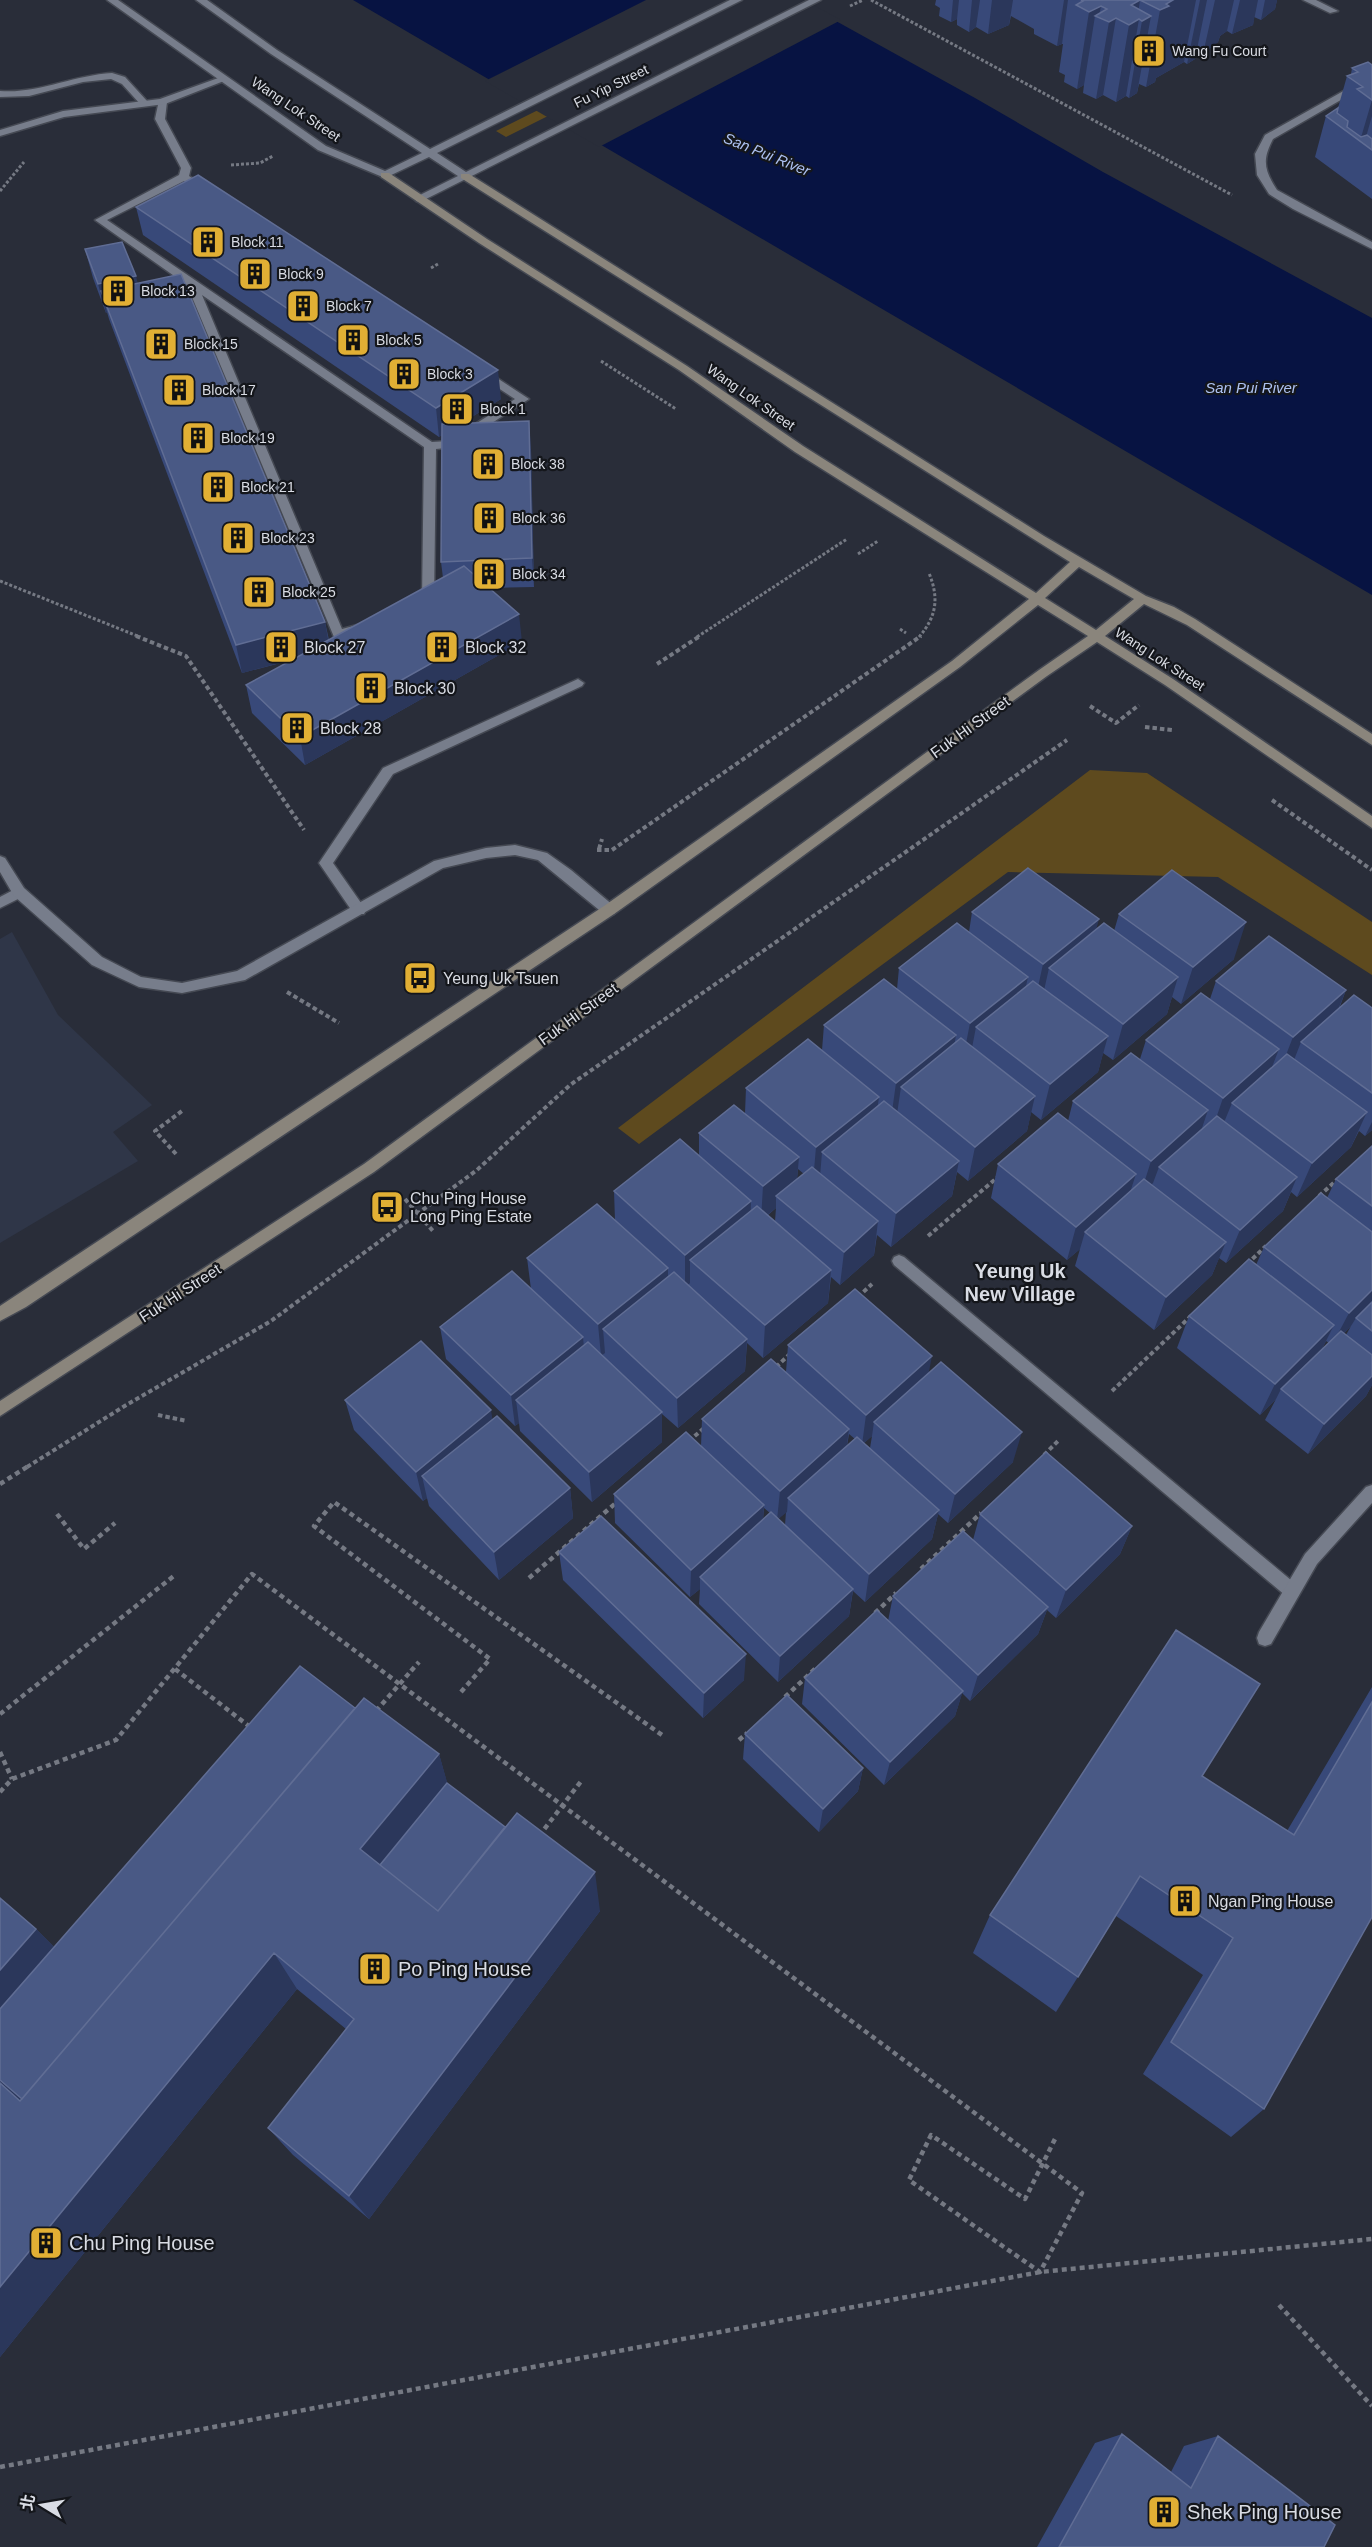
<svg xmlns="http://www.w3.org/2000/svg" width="1372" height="2547" viewBox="0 0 1372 2547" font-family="Helvetica,'Noto Sans TC',sans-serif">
<rect width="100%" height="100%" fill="#292d39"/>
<path fill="#2f3648" d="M12,932l46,83 94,90 -39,27 25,29 -138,82v-304z"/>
<path fill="#5e4a1e" d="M759,0h21l-274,137 -10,-6z
M1090,770l57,3 225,149v53l-154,-98 -210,-5 -369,272 -21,-16z"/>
<path fill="#071342" d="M353,0h445l177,98 128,74 269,146v277z"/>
<path fill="#292d39" d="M646,0h158l37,20 -242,127 -114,-66z"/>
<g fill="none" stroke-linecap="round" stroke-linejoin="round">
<defs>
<path id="service" d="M1303,0h13l22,11 -8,2z
M112,73l13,4 22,24v4h-6l-19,-21 -11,-5 -28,3 -54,14 -29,1v-6c38,3 74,-16 112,-18z
M159,100l8,2 -2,17 26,49 -2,8 340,223 -74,48 -19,2 -2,153 -9,6 -6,-4 3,-4 2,-153 -222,-152 140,334 19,-5 6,4c-6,6 -24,11 -33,9l-147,-352 -92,-65 84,-45 2,-7 -26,-49zM184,181l331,218 -67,42 -16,1 -325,-222z
M578,679l6,4 -2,3 -189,88 -60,89 33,47 -2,4h-10l-35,-51 64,-95z
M19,887l7,5 -2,4 -24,12v-11z
M899,1255l5,2 394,329 2,5 -2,5 -6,3 -6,-3 -392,-331 -2,-4 2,-4z"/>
<path id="minor" d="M1372,75v7l-99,57c-11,21 -9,31 4,51l95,52v7l-79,-40 -24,-15 -12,-19 -2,-21 10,-19z
M221,77l8,2 -64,25 -101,13 -64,19v-6l63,-19 97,-12z
M515,845l32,8 24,17 43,36 2,4 -2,4h-10l-66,-54 -23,-5 -29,3 -43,10 -198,112 -63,13 -43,-6 -47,-22 -78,-69 -14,-24v-16l5,2 19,30 78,69 39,20 41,6 55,-12 197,-110 52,-13z
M1372,1485v18l-55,61 -46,80 -6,2 -6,-2 -2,-6 2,-6 46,-78 61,-67z"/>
<path id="tertiary" d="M107,0h11l208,146 59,25 37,-18 -151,-99 -75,-54h11l70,50 153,99 300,-149h12l-305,153 29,19 343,-172h12l-401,202 -4,-1v-4l42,-21 -29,-19 -44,21 -67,-28z"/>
<path id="secondary" d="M381,173h8l98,66 200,127 116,80 233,147 34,-31 -609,-384v-4h8l575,362 102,60 28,11 21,12 177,115v11l-185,-120 -43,-21 -39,32 68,43 199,137v12l-207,-143 -68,-43 -50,34 -673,496 -374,244v-15l364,-237 675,-494 49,-34 -50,-31 -78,62 -346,247 -588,393 -26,14v-15l604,-400 348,-245 77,-62 -234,-147 -116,-82 -200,-127 -98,-66zM1079,567l55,32 -38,31 -51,-32z"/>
</defs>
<use href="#service" stroke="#454953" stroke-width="3"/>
<use href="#minor" stroke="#454953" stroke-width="3"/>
<use href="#tertiary" stroke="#454953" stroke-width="3"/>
<use href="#secondary" stroke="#454953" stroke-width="3"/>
<path stroke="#757983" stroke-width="3" stroke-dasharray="3 2" stroke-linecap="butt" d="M871,0l361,195
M850,6l13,-6
M231,165l29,-2 13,-7
M0,191l24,-29
M431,268l7,-4
M601,361l75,48
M858,554l20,-13
M0,581l140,56
M900,629l6,4
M697,637l150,-98
M919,637c18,-21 20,-39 10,-64"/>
<path stroke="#757983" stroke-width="4" stroke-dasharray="4.5 3" stroke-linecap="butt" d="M136,636l50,20 118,174
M657,664l43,-28
M1090,706l26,17 23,-18
M1145,727l27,3
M1272,800l100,70
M599,849l3,-10
M597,850h15l309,-214
M287,992l52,31
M176,1154l-21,-23 27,-20
M1319,1196l19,-17
M405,1199l28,32
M928,1236l70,-59
M1247,1264l19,-18
M858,1297l14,-13
M776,1367l14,-13
M1112,1391l79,-75
M158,1415l29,6
M689,1441l15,-13
M1044,1455l14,-14
M27,1467l96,-60 148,-86 206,-151 93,-85 497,-345"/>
<path stroke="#757983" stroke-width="4.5" stroke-dasharray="5 4" stroke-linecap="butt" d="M0,1484l30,-19
M57,1514l27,35 31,-26
M921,1569l60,-56
M529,1578l88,-76
M875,1613l21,-20
M175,1669l75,58
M411,1671l8,-9
M461,1692l29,-33 -176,-133 20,-24 328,233
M785,1697l32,-30
M0,1714l175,-139
M739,1740l8,-7
M0,1752l12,27
M0,1792l12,-13 104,-39 136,-166 830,619 -42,79 -36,-25
M1279,2305l93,101
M0,2467l1040,-195 332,-33"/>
<use href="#service" fill="#777d8b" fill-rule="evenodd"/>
<use href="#minor" fill="#777d8b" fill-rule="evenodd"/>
<use href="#tertiary" fill="#777d8b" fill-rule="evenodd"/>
<use href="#secondary" fill="#8a857c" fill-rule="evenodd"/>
<path stroke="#757983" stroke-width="4.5" stroke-dasharray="5 4" stroke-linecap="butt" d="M376,1711l35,-40
M539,1836l43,-56
M1004,2247l-95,-67 22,-45 94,64 31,-62"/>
</g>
<path fill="#384979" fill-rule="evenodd" d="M936,0h341l-2,9 -14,11 -7,-3 -1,8 -21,9 -5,-3 -7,5 -2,6 -15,12 -6,-4 -2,9 -8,5 -3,-2 -28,16 -1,4 -9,5 -7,-3 -2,9 -8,5 -3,-2 -10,6 -13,-7 -7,4 -13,-6 1,-8 -7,4 -13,-7 1,-7 -6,-3 4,-28h-1l-5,2 -23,-12v-5l-23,-13 -2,9 -21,9 -12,-7 -7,5 -12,-7v-6l-6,3 -12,-6 1,-8 -5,-3z
M1372,65v134l-57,-42 11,-41 12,-8 9,-32 4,-2 1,-6z
M136,207l365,192 -39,24 69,26 3,138 -44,1 32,54 -217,123 -53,-52 -6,-28 46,-25 -50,13 -133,-354 -2,-7 -1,1 -13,-35 -8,-29 53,34 187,339 4,18 114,-62 -2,-16 1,-127 -3,2 -296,-202z
M972,912l124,18 18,1 5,-17 115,45 -53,45 -9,-7 -5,17 -54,46 -10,-7 -5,19 -57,48 -10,-8 -4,19 -59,50 -11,-9 -5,24 -61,51 -14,-12 -3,20 -34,30 -9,-8 -3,26 -65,55 -16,-15 -2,28 -67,57 -16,-14v28l-70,60 -72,-71 -1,-8 -4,3 -69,-67 -6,-32 91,-38 -4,-31 88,-37 -1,-30 85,-35v-23l46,-20 1,-25 76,-38 2,-25 73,-36 2,-21 70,-36zM798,1169l6,5 -7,5zM776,1208l-1,13 -7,-6z
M1216,981l130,9 -7,19 33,-1v122l-7,6 -6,-5 -8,16 -54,50 -6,-5 -8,19 -57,52 -7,-5 -7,17 -58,55 -79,-64 5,-17 -13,11 -76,-62 7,-34 70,-43 5,-20 67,-42 6,-19 64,-41z
M1372,1146v239l-6,11 -58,58 -43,-34 11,-21 -16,16 -83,-67 12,-32 67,-51 8,-18 63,-49 9,-19zM1351,1326l-5,9 -2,-2zM1326,1341l3,2 -7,6z
M788,1345l140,29 85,88 -65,61 -10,-9 -6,25 -67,63 -12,-11 -4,25 -71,66 -79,-78 1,-15 -10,8 -75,-74 -1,-29 87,-48 1,-27 84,-47zM849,1434l6,5 -8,7zM872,1436l-2,12 -6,-5zM764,1508l6,5 -7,7zM786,1512l-1,13 -7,-6z
M345,1400l148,19 77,69 3,30 -74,62 -70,-74 -2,-8 -4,3 -69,-71z
M980,1514l152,12 -12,28 -64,64 -9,-8 -9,24 -68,67 -8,-8 -7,23 -71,69 -82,-81 3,-26 83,-57 5,-25 80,-56z
M559,1552l185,128 -41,38 -140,-138z
M1372,1687v230l-108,192 -33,28 -88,-63 60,-99 -87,-59 -60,96 -83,-59 17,-38 212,-139 85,55z
M355,1708l84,46 8,29 153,128 -231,308 -76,-64 -25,-27 78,-99 -49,-40 -297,368 36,-428 18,18z
M745,1734l118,34 -5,23 -39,41 -76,-73z
M1122,2434l49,38 13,-26 34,-10 106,111h-287l58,-104z"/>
<path fill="#2b375b" d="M953,0h6l-2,19 -6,3z
M972,0h8l-4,27 -7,5z
M992,0h21l-4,25 -21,9z
M1064,0h4l-6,44 -5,2z
M1140,0l-3,21 2,-2 -13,77 -10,6 13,-77 2,-20z
M1173,0h23l-12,62 -28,16 -1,4 -9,5 14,-77 6,-6z
M1200,0h7l-12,59 -8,5z
M1215,0h19l-7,31 -7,5 -2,6 -15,12z
M1240,0h18l-5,25 -21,9z
M1265,0h12l-2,9 -14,11z
M1101,6l-2,11 -4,-1 -11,69 -7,4 12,-77z
M1151,16l-14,77 -8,5 13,-77z
M1116,18l-13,77 -7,4 13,-77z
M1372,100v16l-8,28 -4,-3z
M136,276l7,29 -42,-14 6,21 -1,1 -8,-29z
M498,370l3,29 -62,38 -3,-29z
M529,421l2,28 3,138 -2,-29z
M519,614l3,28 -217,123 -5,-28z
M325,622l5,28 -88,23 -6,-28z
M1099,919l-10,38 -40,11 -6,27 -8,6 8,-37z
M1246,922l-12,37 -53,45 12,-37z
M1028,977l-8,36 -44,14 -5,26 -8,6 7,-36z
M1178,977l-11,37 -54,46 10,-36z
M1346,990l-15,37 -30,15 -7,18 -15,13 14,-36z
M956,1035l-6,36 -49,16 -4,27 -6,5 5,-36z
M1108,1036l-10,36 -57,48 9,-36z
M1279,1049l-14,36 -33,18 -7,17 -14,13 12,-35z
M1035,1096l-8,35 -59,50 7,-34z
M879,1097l-5,35 -52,20 -2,25 -7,5 3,-35z
M1208,1110l-12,36 -37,21 -6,16 -13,13 11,-35z
M1367,1112l-16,35 -54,50 15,-34z
M1372,1122v8l-7,6z
M799,1157l-3,34 -20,5v12l-15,12 2,-34z
M959,1161l-7,35 -61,51 5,-34z
M1136,1174l-11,34 -40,24 -5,17 -13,11 9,-33z
M1297,1177l-14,34 -57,52 14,-33z
M751,1201l-1,34 -60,25v23l-5,5v-33z
M878,1221l-4,34 -34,30 4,-33z
M1226,1242l-14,33 -58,55 12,-33z
M668,1268v33l-65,28 2,24 -4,3 -3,-32z
M831,1270l-3,33 -65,55 2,-33z
M1372,1290v15l-16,13 -5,8 -19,19 17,-32z
M1334,1325l-16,32 -37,32 -5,10 -16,16 15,-31z
M583,1337l3,32 -70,31 3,23 -4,3 -4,-31z
M747,1339l-2,32 -67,57 -1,-30z
M932,1356l-6,31 -52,35 -2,14 -10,9 4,-30z
M1372,1376v9l-6,11 -58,58 16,-30z
M491,1410l5,31 -74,35 5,22 -4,3 -7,-29z
M662,1412v30l-70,60 -3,-30z
M849,1429l-4,31 -57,38 -1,14 -10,8 3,-29z
M1022,1432l-9,30 -65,61 7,-29z
M570,1488l3,30 -74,62 -5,-28z
M764,1505l-2,29 -62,43v12l-10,8 1,-27z
M939,1510l-7,29 -67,63 4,-28z
M1132,1526l-12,28 -64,64 10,-28z
M853,1589l-4,27 -71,66 2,-26z
M1048,1607l-10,27 -68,67 8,-26z
M746,1654l-2,26 -41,38 1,-25z
M963,1691l-8,25 -71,69 6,-23z
M439,1754l13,45 -70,85 -22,-35z
M863,1768l-5,23 -39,41 4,-23z
M595,1872l5,39 -231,308 -20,-23z
M36,1929l37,37 -73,84v-80z
M274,1953l23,36 -297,368v-70z
M0,2077l40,36 -20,-12 -20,-18z"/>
<path fill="#495985" stroke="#606d94" stroke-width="1.5" d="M1081,0h92l-7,4 3,2 -9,4 -20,-10 -9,5 20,11 -9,5 -3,-2 -10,6 -13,-7 -7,4 -14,-6 12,-7 -6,-3 -12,6 -13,-7 7,-4z
M1368,62l4,3v35l-15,-11 6,-2 -16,-11 11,-4 -6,-4z
M1338,108l-1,5 11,8 -1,6 14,10 6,-2 5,4v11l-46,-34z
M198,175l300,195 -62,38 -300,-201z
M122,242l14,34 -38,8 -13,-35z
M181,274l144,348 -89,23 -135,-354z
M529,421l3,137 -91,4 1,-138z
M464,566l55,48 -219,123 -54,-52z
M1028,868l71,51 -56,45 -71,-52z
M1172,870l74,52 -53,45 -74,-53z
M957,923l71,54 -58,46 -71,-55z
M1104,923l74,54 -55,47 -74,-56z
M1269,936l77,54 -53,47 -77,-56z
M884,979l72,56 -60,48 -72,-58z
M1033,981l75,55 -58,48 -74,-57z
M1201,993l78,56 -56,49 -77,-58z
M1354,995l18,13v85l-71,-51z
M961,1038l74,58 -60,51 -74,-60z
M808,1039l71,58 -63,50 -70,-59z
M1131,1053l77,57 -57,51 -78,-60z
M1287,1054l80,58 -55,51 -80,-60z
M884,1101l75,60 -63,52 -74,-61z
M734,1105l65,52 -36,29 -64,-53z
M1058,1113l78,61 -60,53 -78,-63z
M1217,1116l80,61 -57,53 -81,-63z
M680,1139l71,62 -66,54 -71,-64z
M1372,1146v60l-36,-27z
M812,1167l66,54 -34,31 -68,-56z
M1144,1179l82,63 -60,55 -81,-65z
M1321,1193l51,39v58l-23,23 -85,-66z
M597,1204l71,64 -70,56 -71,-66z
M757,1206l74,64 -66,55 -75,-65z
M1249,1259l85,66 -59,59 -86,-68z
M512,1271l71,66 -72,58 -71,-68z
M674,1272l73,67 -70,59 -74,-69z
M855,1289l77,67 -66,59 -78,-70z
M1372,1302v29l-16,-13z
M1341,1331l31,24v21l-48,48 -43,-35z
M421,1341l70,69 -75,62 -71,-72z
M588,1342l74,70 -73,60 -73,-72z
M771,1359l78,70 -69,62 -78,-72z
M941,1362l81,70 -67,62 -81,-72z
M497,1416l73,72 -76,64 -72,-76z
M686,1432l78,73 -73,65 -77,-76z
M857,1437l82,73 -70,64 -81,-76z
M1046,1452l86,74 -66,64 -86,-76z
M771,1512l82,77 -73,67 -80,-79z
M601,1516l145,138 -42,39 -145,-141z
M963,1531l85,76 -70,68 -85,-79z
M877,1610l86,81 -73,71 -85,-84z
M1176,1630l84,54 -58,92 92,59 78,-133v215l-108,192 -93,-67 62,-104 -93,-62 -62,101 -88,-62z
M300,1666l55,42 -333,391 -22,-19v-71z
M787,1695l76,73 -40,41 -78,-75z
M364,1698l75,56 -79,95 78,62 79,-98 78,59 -246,324 -81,-68 86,-109 -80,-66 -274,334v-204l20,18z
M447,1783l58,44 -67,84 -58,-46z
M0,1898l36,31 -36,41z
M1122,2434l69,54 27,-52 117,89 -11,22h-265z"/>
<defs>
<symbol id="building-square" viewBox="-11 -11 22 22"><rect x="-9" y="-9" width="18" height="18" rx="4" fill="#e1af34" stroke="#14161b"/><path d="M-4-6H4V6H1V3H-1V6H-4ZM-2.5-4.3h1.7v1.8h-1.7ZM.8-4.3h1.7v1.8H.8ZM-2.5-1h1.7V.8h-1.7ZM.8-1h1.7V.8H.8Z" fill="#111"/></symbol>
<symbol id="bus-square" viewBox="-11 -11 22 22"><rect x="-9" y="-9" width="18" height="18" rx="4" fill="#e1af34" stroke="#14161b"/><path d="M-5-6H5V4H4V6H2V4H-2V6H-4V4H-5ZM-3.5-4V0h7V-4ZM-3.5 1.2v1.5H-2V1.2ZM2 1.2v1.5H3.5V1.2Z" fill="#111"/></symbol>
</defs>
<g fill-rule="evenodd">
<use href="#building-square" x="1130" y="32" width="38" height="38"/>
<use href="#building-square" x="189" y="223" width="38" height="38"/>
<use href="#building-square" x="236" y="255" width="38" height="38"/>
<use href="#building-square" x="99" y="272" width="38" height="38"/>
<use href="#building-square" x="284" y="287" width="38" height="38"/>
<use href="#building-square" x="334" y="321" width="38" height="38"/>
<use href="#building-square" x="142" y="325" width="38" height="38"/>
<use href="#building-square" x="385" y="355" width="38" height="38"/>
<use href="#building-square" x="160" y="371" width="38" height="38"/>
<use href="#building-square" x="438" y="390" width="38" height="38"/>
<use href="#building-square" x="179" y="419" width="38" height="38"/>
<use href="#building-square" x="469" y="445" width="38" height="38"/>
<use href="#building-square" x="199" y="468" width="38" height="38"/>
<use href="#building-square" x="470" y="499" width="38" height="38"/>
<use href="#building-square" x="219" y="519" width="38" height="38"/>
<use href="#building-square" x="470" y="555" width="38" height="38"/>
<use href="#building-square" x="240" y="573" width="38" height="38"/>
<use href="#building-square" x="262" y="628" width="38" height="38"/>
<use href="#building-square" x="423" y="628" width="38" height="38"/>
<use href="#building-square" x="352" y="669" width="38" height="38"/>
<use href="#building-square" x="278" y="709" width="38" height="38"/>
<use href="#bus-square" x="401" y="959" width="38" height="38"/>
<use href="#bus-square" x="368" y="1188" width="38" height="38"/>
<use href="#building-square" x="1166" y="1882" width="38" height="38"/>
<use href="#building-square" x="356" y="1950" width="38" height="38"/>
<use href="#building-square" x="27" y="2224" width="38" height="38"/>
<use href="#building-square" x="1145" y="2493" width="38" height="38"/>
</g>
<g text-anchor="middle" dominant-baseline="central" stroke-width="4.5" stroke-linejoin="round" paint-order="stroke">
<g font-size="14" fill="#d9dce4" stroke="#14161b" text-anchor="start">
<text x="1172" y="51">Wang Fu Court</text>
<text x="231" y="242">Block 11</text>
<text x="278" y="274">Block 9</text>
<text x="141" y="291">Block 13</text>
<text x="326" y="306">Block 7</text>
<text x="376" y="340">Block 5</text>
<text x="184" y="344">Block 15</text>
<text x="427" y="374">Block 3</text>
<text x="202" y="390">Block 17</text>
<text x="480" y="409">Block 1</text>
<text x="221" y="438">Block 19</text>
<text x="511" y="464">Block 38</text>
<text x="241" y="487">Block 21</text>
<text x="512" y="518">Block 36</text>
<text x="261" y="538">Block 23</text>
<text x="512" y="574">Block 34</text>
<text x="282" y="592">Block 25</text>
</g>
<g font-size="14" fill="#d9dce4" stroke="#14161b">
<text transform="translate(611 86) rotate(-26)">Fu Yip Street</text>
<text transform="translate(296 109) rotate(34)">Wang Lok Street</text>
<text transform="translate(751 397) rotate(35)">Wang Lok Street</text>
<text transform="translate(1160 659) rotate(33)">Wang Lok Street</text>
</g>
<g font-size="15" font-style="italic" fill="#adc1f1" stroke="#14161b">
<text transform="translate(767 154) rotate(22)">San Pui River</text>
<text x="1251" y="387">San Pui River</text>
</g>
<g font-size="16" fill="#d9dce4" stroke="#14161b" text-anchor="start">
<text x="304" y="647">Block 27</text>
<text x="465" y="647">Block 32</text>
<text x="394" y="688">Block 30</text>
<text x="320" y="728">Block 28</text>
<text x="443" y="978">Yeung Uk Tsuen</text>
<text x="410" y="1198">Chu Ping House<tspan x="410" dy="18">Long Ping Estate</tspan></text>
<text x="1208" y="1901">Ngan Ping House</text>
</g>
<g font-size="16" fill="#d9dce4" stroke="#14161b">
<text transform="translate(970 727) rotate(-36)">Fuk Hi Street</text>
<text transform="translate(578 1014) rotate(-36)">Fuk Hi Street</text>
<text transform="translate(180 1293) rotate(-33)">Fuk Hi Street</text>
</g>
<g font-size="20" font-weight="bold" fill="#d9dce4" stroke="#14161b">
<text x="1020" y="1271">Yeung Uk<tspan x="1020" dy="23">New Village</tspan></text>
</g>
<g font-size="20" fill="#d9dce4" stroke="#14161b" text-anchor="start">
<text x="398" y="1969">Po Ping House</text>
<text x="69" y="2243">Chu Ping House</text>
<text x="1187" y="2512">Shek Ping House</text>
</g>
</g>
<g transform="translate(42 2505) rotate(281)" stroke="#14161b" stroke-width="4.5" paint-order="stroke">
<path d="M0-4.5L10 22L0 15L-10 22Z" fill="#d9dce4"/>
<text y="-9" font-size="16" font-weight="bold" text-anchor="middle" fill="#d9dce4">北</text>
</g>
</svg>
